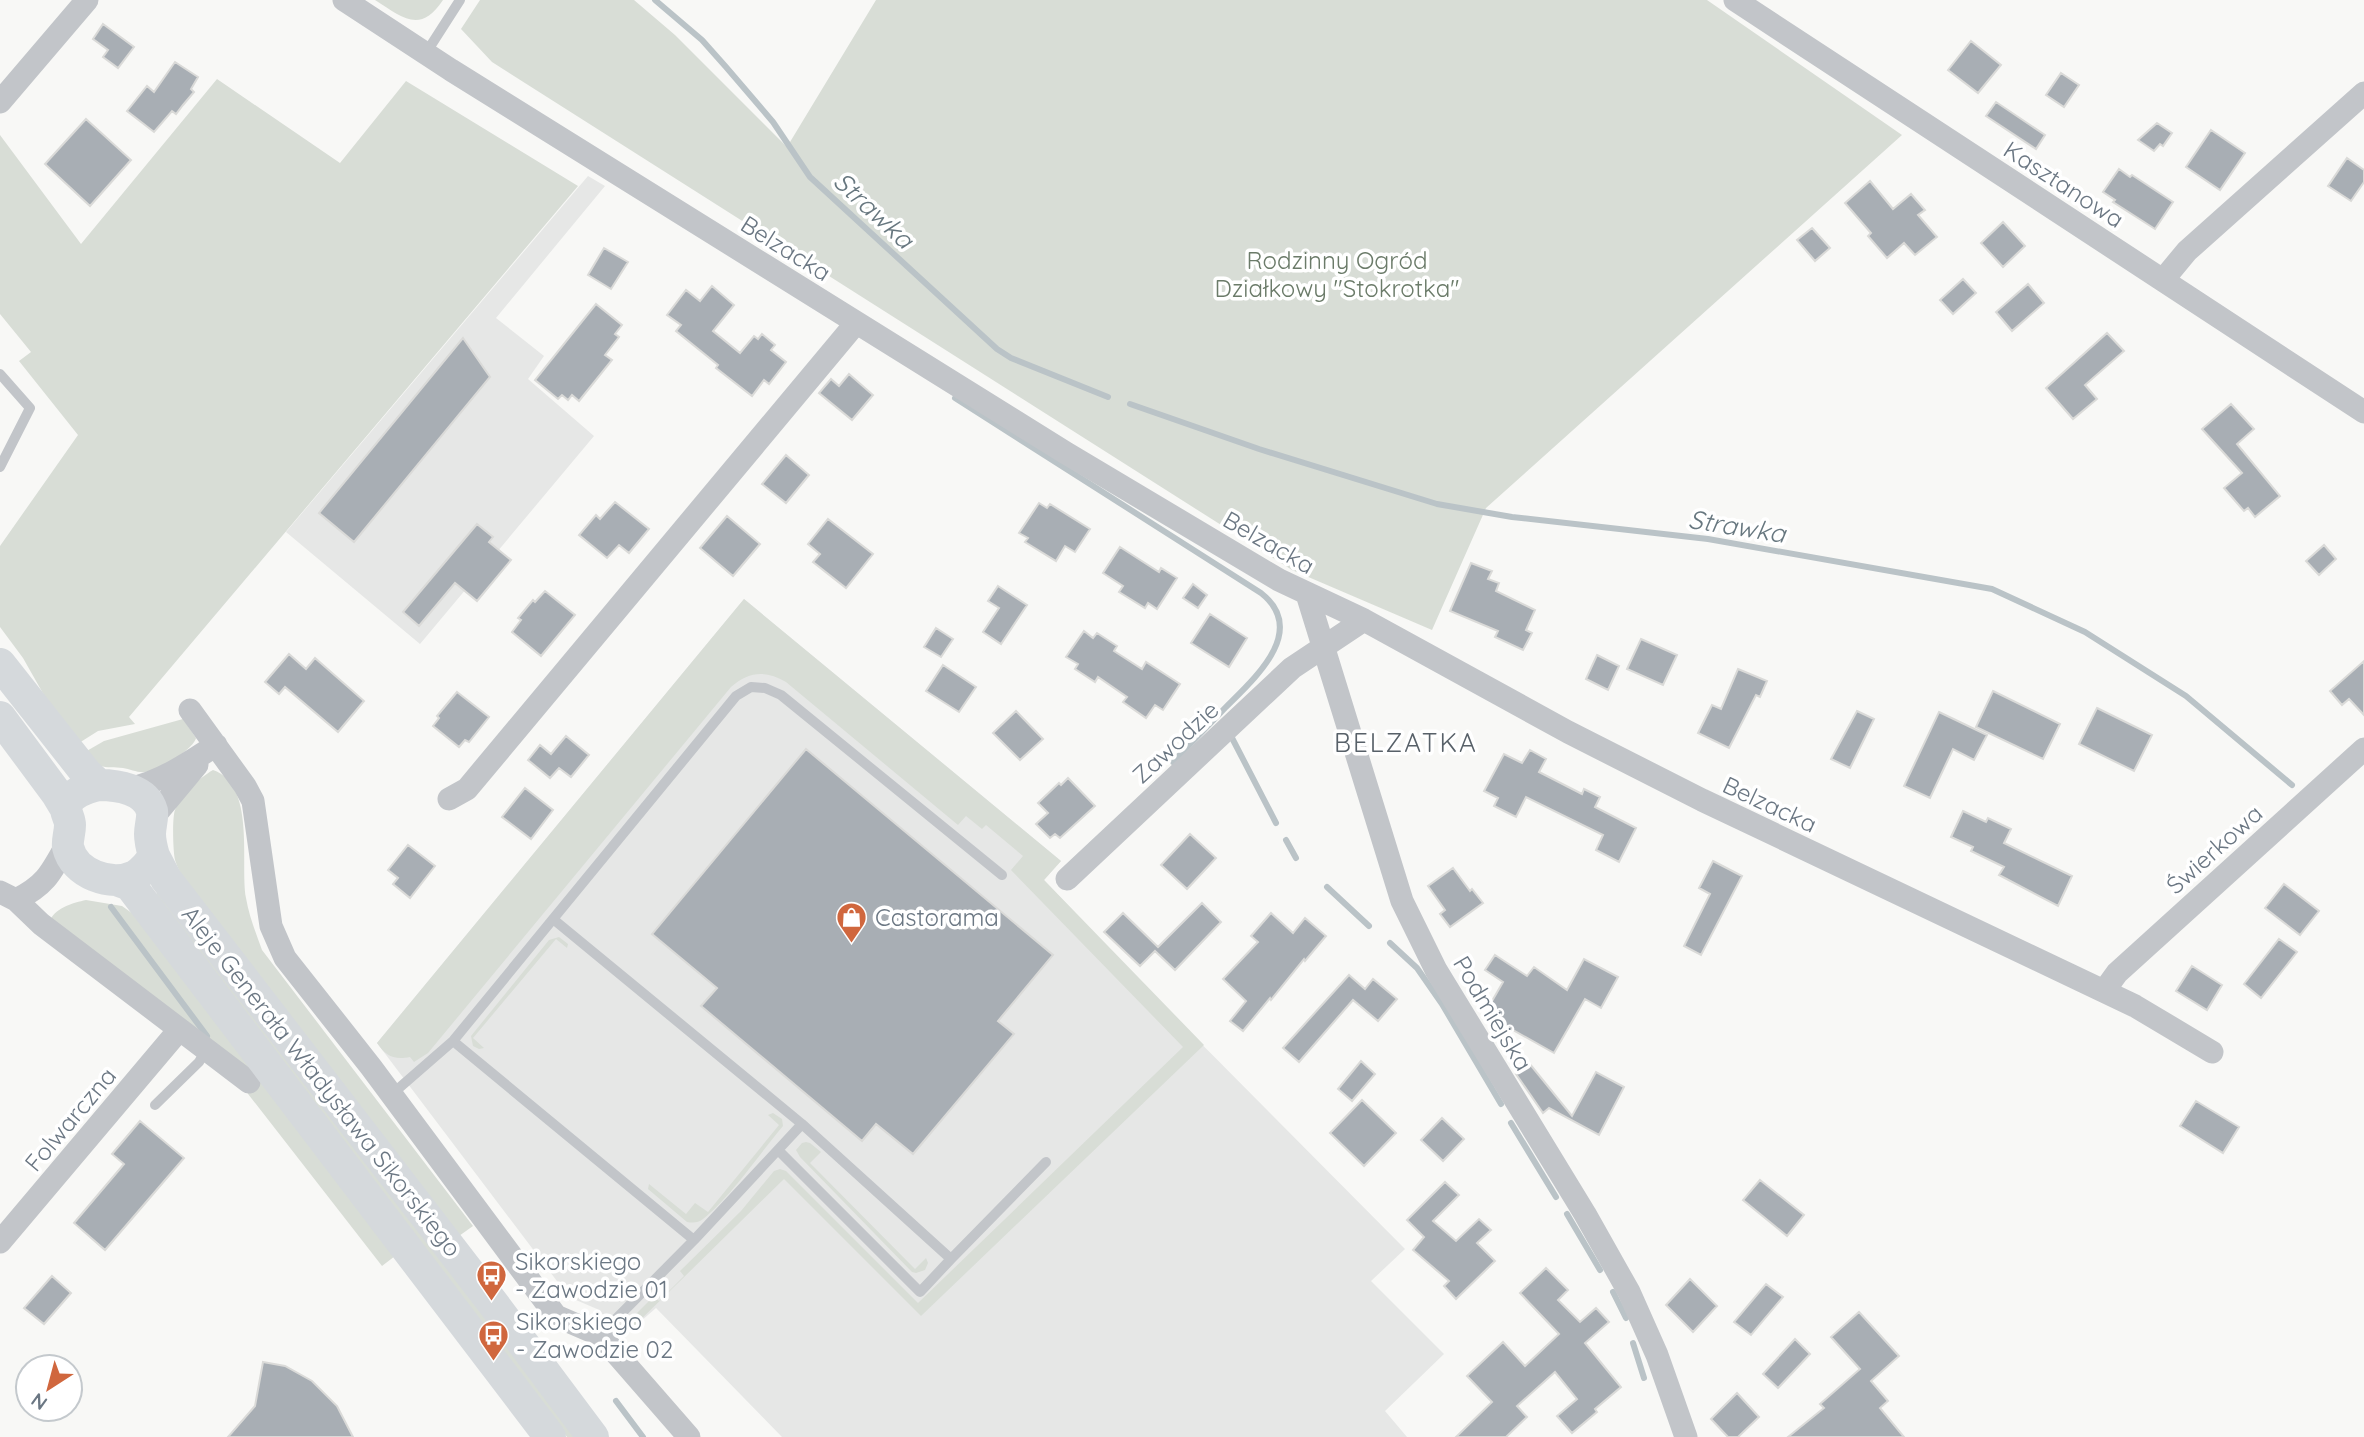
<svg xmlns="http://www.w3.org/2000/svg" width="2364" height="1437" viewBox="0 0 2364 1437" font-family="Quicksand,sans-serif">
<rect width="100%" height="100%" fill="#f8f8f6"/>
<path fill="#e6e7e6" d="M588,176l17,10 -109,132 48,38 -16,23 66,57 -174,208 -134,-112z
M744,599l317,262 -17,19 108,114 253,255 -34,32 73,73 -59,57 22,26h-625l-126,-129 -31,27 -28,-26 -28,-12 -192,-254z"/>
<path fill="#d8ddd6" d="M375,0h68c-23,35 -41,17 -68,0z
M480,0h154l41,35 112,112 89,-147h831l195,135 -416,373 -54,122 -140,-60 -800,-508 -31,-33z
M217,79l123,84 66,-82 172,105 -449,531 6,7 -37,7 -19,12 -26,-32 -30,-53 -23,-31v-81l78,-111 -59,-74 12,-9 -31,-38v-179l81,109z
M744,599l317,262 -17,19 160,165 -283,271 -137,-137 -159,156 -5,-5 34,-34 5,5 25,-25 -4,-5 61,-60 33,-40 6,-2 6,2 132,132 265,-256 -172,-177 12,-14 -37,-31 -4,4 -16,-13 -8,9 -172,-143c-20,-12 -37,-11 -55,5l-303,366 -14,9 -4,-5c-17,3 -24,-1 -33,-14z
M183,719l13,19c-3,12 -38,33 -51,34 -7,1 -15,-3 -22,-4 -8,-1 -16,0 -23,-2l-15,-14 19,-11z
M213,770c43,15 27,92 33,128 3,18 10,35 16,52l211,276 -14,10 -275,-356c-3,-6 -7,-13 -9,-20 -2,-9 -3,-42 0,-50 6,-15 24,-32 38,-40z
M160,891l417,546h-10l-415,-540z
M86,900l36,6 14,10 259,340 -13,10 -137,-176 -195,-170c7,-13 23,-17 36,-20z
M559,937l9,7 -1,4 -11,-9 -83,99 11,10 -5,1 -6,-3 -2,-10 78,-96z
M773,1113l9,6 1,7c-23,27 -53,72 -80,93 -5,4 -10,4 -16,3l-39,-33 1,-5 37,30 9,-11 13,9 71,-87 -11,-10z
M806,1142l4,1 11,9 -11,11 105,106 11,-11 2,5 -3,7 -9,3 -4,-1 -112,-115 -4,-7 6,-7z"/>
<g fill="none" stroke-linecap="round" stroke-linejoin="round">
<path stroke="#bac3c7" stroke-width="6" d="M655,0l47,40 24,27 47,55 37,55 187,172 14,9 97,39
M955,398l306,195c48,38 -7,86 -36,115 -17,18 -35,36 -52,54
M1130,404l129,45 178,55 75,13 196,22 284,50 93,43 101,64 106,89
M1231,736l45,87
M1286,840l10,18
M1327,887l42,39
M111,907l96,129
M1390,943l27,25 25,36 59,100
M1511,1123l45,74
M1567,1214l33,56
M1613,1292l13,26
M1633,1343l11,35
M616,1401l27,36"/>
</g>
<path fill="#a8aeb4" stroke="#dadad8" stroke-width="2" d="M103,24l31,23 -16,21 -15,-11 5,-7 -15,-11z
M1971,41l30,24 -23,28 -30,-23z
M175,62l23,15 -7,12 3,3 -11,13 -7,9 -4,-3 -18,21 -27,-21 20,-25 7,6z
M2061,73l18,12 -15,22 -18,-12z
M1996,102l49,33 -9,14 -50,-33z
M86,119l45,41 -41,46 -45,-42z
M2157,123l15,10 -9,13 -3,-2 -6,7 -16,-11z
M2211,130l34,23 -25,37 -34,-23z
M2347,158l17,12v12l-13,19 -23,-15z
M2119,169l11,8 2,-2 41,27 -18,27 -42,-27 2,-2 -12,-8z
M1870,181l23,28 18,-15 14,16 -7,5 19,22 -22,18 -11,-12 -17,15 -19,-22 3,-3 -26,-30z
M2003,222l22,24 -22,21 -22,-24z
M1812,228l18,20 -15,13 -18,-21z
M604,248l24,14 -17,27 -23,-14z
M1963,279l13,14 -23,21 -13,-14z
M2028,284l16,19 -32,28 -16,-19z
M712,286l22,19 -21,26 27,22 14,-17 4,3 4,-5 13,11 -4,5 15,12 -17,22 -5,-4 -12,16 -36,-28 2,-3 -42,-34 5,-6 -14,-10 19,-25 14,11z
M596,304l26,21 -7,9 4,3 -14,18 7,5 -33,41 -7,-6 -4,5 -6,-5 -4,4 -23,-19z
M2107,333l17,18 -39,34 12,14 -24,20 -27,-31z
M463,338l27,39 -136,165 -35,-29z
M849,374l24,21 -21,25 -33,-27 12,-14 8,7z
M2231,404l23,25 -17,15 43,52 -25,21 -7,-9 -4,3 -20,-23 18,-15 -40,-44z
M786,455l23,20 -23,28 -24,-19z
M615,502l34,27 -20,24 -10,-8 -12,13 -28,-23 17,-20 4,4z
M1039,503l8,5 3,-4 40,25 -15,23 -10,-6 -9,15 -31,-19 3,-4 -9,-5z
M727,516l33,28 -27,32 -33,-28z
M828,519l45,35 -27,34 -33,-26 7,-8 -12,-10z
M477,524l16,13 -4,5 22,18 -34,41 -22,-18 -36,43 -16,-14z
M2324,545l12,14 -17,16 -13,-14z
M1120,547l39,25 2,-4 16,10 -20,31 -9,-6 -3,5 -26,-16 4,-6 -20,-13z
M1471,563l21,8 -4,8 11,4 -3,8 39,19 -9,20 6,3 -9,17 -28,-13 3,-6 -48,-20z
M1193,584l14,11 -9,13 -15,-10z
M998,586l29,19 -26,39 -18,-12 16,-24 -11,-7z
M545,591l30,24 -34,41 -29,-24 9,-12 -3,-2 15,-18 2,2z
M1210,614l37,24 -18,29 -38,-24z
M936,628l17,11 -12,18 -17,-10z
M1084,631l9,7 4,-5 20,13 -3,5 28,18 4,-7 34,22 -17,26 -8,-5 -9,13 -23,-16 4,-5 -29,-20 -3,5 -20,-13 3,-5 -12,-7z
M1641,639l36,16 -14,30 -36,-16z
M289,654l17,15 9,-11 49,43 -26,31 -53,-45 -6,7 -14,-12z
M1597,655l22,11 -11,24 -22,-11z
M2364,661v54l-15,-16 -7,6 -12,-14z
M943,665l33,22 -17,25 -33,-21z
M1738,669l29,12 -7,16 -4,-2 -27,53 -31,-15 14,-28 9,4z
M1993,691l67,33 -17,35 -67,-32z
M457,692l32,25 -20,25 -4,-2 -6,7 -26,-21 6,-8 -2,-2z
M2097,708l55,27 -18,36 -55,-27z
M1016,711l27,28 -23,21 -27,-27z
M1857,711l17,8 -24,49 -19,-9z
M1939,712l48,23 -13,25 -21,-11 -23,49 -26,-12z
M566,736l23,19 -18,22 -12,-9 -9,10 -22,-18 12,-15 11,9z
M806,749l247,206 -55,66 16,13 -101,120 -37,-30 -14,17 -161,-135 16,-18 -65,-54z
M1530,750l16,9 -7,13 43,22 2,-5 16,8 -5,10 41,21 -17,34 -23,-12 7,-15 -77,-38 -10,20 -22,-11 4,-8 -14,-7 20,-37 18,9z
M1068,778l27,28 -35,32 -5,-4 -5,4 -14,-14 12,-11 -10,-10 21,-20 2,2z
M525,788l28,22 -22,29 -29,-22z
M1963,811l23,11 2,-4 23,11 -7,14 68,33 -14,30 -59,-31 5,-8 -33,-16 2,-4 -22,-10z
M1190,834l26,24 -29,31 -26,-24z
M408,845l27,21 -25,32 -17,-14 5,-6 -10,-8z
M1713,861l29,15 -41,79 -17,-9 26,-52 -11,-6z
M1453,868l17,23 2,-2 11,14 -33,24 -10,-13 5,-4 -17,-24z
M2284,884l35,27 -19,24 -35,-27z
M1202,903l19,19 -46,48 -20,-19 -15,15 -36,-34 19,-19 35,34z
M1271,913l22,20 12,-15 21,18 -21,25 -1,-2 -33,41 -1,-2 -27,33 -13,-10 16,-20 -23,-22 35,-37 -7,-6z
M2279,939l18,13 -36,46 -17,-14z
M1495,955l32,21 7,-9 33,23 17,-31 34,18 -17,31 -16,-9 -31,54 -57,-32 3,-4 -12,-9 15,-26 -18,-12z
M2192,966l30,19 -15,25 -31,-19z
M1349,975l16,14 8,-10 24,20 -19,22 -25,-21 -54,62 -16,-14z
M1361,1061l14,13 -23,27 -14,-12z
M1529,1063l43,53 24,-44 28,15 -25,48 -50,-27 -6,5 -27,-39z
M1362,1100l34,33 -32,33 -34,-33z
M2196,1101l43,26 -16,26 -43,-27z
M1442,1118l22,21 -21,22 -22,-21z
M140,1121l44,37 -79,92 -31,-27 50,-59 -12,-10z
M1760,1180l44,35 -17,21 -44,-36z
M1445,1182l14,13 -26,26 23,20 23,-22 12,11 -14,13 18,18 -39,38 -12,-13 5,-5 -36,-31 11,-13 -17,-17z
M1546,1268l22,22 -10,10 22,22 16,-14 13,14 -24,21 36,44 -26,22 2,3 -25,21 -15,-17 20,-17 -22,-27 -38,34 10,11 -21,20h-50l36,-35 -25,-26 36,-34 22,24 34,-32 -39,-41z
M52,1276l19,17 -27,31 -20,-16z
M1690,1279l27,27 -24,26 -27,-27z
M1766,1284l17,13 -32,38 -17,-13z
M1859,1312l40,44 -28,25 17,20 -8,7 24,29h-116l36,-29 -4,-4 40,-35 -29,-32z
M1795,1339l15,15 -32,34 -15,-14z
M263,1362l22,4 27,15 25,25 16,31h-125l27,-31z
M1737,1393l22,24 -21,20h-10l-17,-18z"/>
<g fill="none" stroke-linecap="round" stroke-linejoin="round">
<path stroke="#c2c5c9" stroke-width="10" d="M426,53l34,-53
M0,374l30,34 -30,59
M553,919l249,205 149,135 95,-97
M453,1041l241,199
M391,1095l62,-54 283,-345 15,-9 14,1 16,7 221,180
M155,1105l44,-43 7,-12
M778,1150l142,142 31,-33
M600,1335l94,-95 108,-116"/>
<path stroke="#c2c5c9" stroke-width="23" d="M344,0l107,70 615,383 213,127 85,40 204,112 134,68 433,206 77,46
M1735,0l629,412
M0,102l87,-102
M2163,280l24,-29 177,-158
M1307,594l95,307 34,69 149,244 44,78 28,63 29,82
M190,710l55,76 8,15 18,125 14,32 86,109 185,249 44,19 89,102
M128,789c33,-7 61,-26 88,-44
M449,799l18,-10 389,-466
M152,819l45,-54
M1067,879l225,-211 72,-48
M0,892l16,8 25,24 208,158
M16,900c30,-15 35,-27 51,-56
M2104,991l13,-18 247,-224
M0,1242l179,-212"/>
<path stroke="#d5d9dc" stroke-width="32" d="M0,664l86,109 13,12
M0,717l57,77 9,15
M99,785c18,0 47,4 53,26 1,8 -2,15 -2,23 0,8 2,15 4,22 -5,8 -11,15 -19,20 -24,11 -61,-2 -67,-29 -1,-7 2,-14 2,-22 0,-5 -3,-10 -4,-15 0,-16 22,-23 33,-25z
M154,856l12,23 326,423 101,135
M119,881l11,4 420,552"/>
</g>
<defs>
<symbol id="shop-pin" viewBox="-11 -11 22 30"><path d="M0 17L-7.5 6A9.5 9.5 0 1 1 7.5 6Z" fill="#d0673e" stroke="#fff"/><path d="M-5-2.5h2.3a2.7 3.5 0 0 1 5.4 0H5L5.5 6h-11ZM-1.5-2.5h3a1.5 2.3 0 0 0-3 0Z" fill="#fff"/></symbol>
<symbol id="bus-pin" viewBox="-11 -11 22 30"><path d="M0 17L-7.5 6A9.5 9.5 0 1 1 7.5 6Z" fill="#d0673e" stroke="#fff"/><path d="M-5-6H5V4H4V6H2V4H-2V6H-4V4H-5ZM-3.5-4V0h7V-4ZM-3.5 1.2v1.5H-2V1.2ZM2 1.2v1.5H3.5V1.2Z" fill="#fff"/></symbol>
</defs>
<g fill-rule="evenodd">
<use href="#shop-pin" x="834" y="900" width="35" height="47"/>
<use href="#bus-pin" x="474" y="1258" width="35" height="47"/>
<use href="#bus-pin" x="476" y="1318" width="35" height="47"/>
</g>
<g text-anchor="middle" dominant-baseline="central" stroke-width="7" stroke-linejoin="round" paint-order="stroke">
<g font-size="24" fill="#6b7783" stroke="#fff">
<text transform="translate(2064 184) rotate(33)">Kasztanowa</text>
<text transform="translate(786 248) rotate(32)">Belzacka</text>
<text transform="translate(1269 542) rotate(30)">Belzacka</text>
<text transform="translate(1175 742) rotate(-43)">Zawodzie</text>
<text transform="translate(1770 804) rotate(25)">Belzacka</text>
<text transform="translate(2214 849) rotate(-42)">Świerkowa</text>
<text transform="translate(1493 1013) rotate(59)">Podmiejska</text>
<text transform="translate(322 1081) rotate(52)">Aleje Generała Władysława Sikorskiego</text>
<text transform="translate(70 1119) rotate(-50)">Folwarczna</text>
</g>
<g font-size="24" fill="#6b7b69" stroke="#fff">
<text x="1337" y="260">Rodzinny Ogród<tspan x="1337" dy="28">Działkowy "Stokrotka"</tspan></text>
</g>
<g font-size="24" fill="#6b7783" stroke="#fff" text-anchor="start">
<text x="875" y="917">Castorama</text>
<text x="515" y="1261">Sikorskiego<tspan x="515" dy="28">- Zawodzie 01</tspan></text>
<text x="516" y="1321">Sikorskiego<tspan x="516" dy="28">- Zawodzie 02</tspan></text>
</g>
<g font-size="26" font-style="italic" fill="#67777f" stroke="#fff">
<text transform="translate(874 210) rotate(43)">Strawka</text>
<text transform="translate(1737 526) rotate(9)">Strawka</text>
</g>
<g font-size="26" letter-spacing="2" fill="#586169" stroke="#fff">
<text x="1406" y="742">BELZATKA</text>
</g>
</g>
<g transform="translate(49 1388) rotate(216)"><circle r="33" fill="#ffffff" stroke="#c4c9cd" stroke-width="2"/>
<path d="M0-5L12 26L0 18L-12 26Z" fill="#d0673e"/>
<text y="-10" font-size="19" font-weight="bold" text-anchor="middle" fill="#6b7783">N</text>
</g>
</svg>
